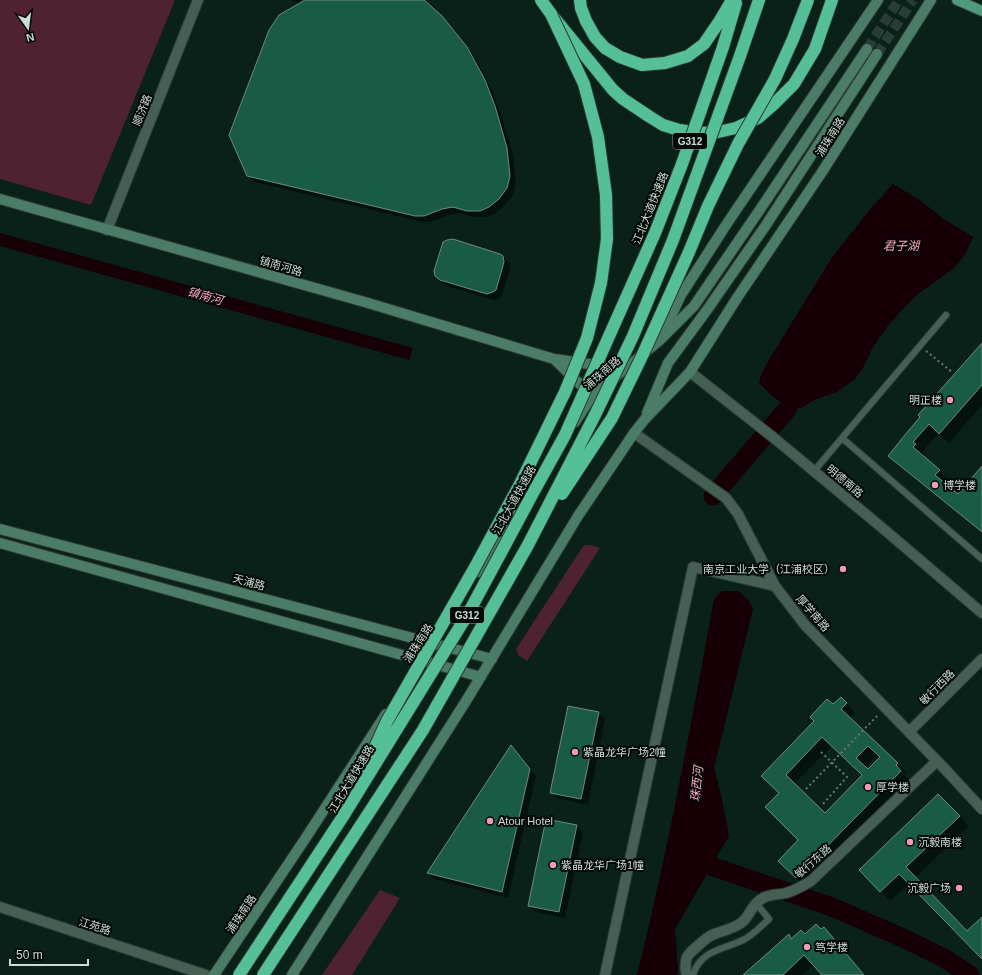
<svg xmlns="http://www.w3.org/2000/svg" width="982" height="975" viewBox="0 0 982 975" font-family="Arial,'Noto Sans SC',sans-serif">
<rect width="100%" height="100%" fill="#0a2119"/>
<path fill="#4f2231" d="M0,0h175l-84,205 -91,-26z
M584,545h6l10,3 -73,113 -9,-6 -2,-6z
M380,890l20,8 -48,77h-30z"/>
<path fill="#160005" d="M893,184l28,17 24,19 28,17 -8,18 -12,14 -35,25 -15,15 -16,18 -15,22 -8,17 -9,13 -18,13 -23,8 -13,8h-13l-17,-13 -12,-12 2,-8 6,-12 64,-104 40,-51z
M0,233l413,115 -4,12 -409,-114z
M722,591h16l10,8 5,10 -39,159 7,27 8,41 -54,93 3,41 -1,5h-40c31,-124 54,-250 77,-376z"/>
<path fill="#0007" fill-rule="evenodd" d="M290,0h11l-1,3z
M309,0h114l25,24 25,31 18,33 10,26 12,41 3,27 -3,13 -8,10 -9,8 -9,4h-13l-14,-4 -11,2 -18,7h-9l-167,-40 -7,-7z
M503,257l7,6v6l-8,27 -2,3 -6,1 -47,-14 -11,-10z
M982,345v60l-33,38 -10,-10 -17,19 3,2 -2,3 26,23 -4,5 13,11 24,-28v65l-83,-67 -10,-10z
M841,698l14,15 -5,5 57,55 -3,2 6,6 -104,106 -27,-26 21,-21 -20,-47 -18,-17zM832,746l31,30 -38,38 -31,-30zM878,754l3,3 -13,14 -3,-3z
M569,707l30,6 6,6 -17,86 -30,-6 -7,-7z
M511,746l7,6 18,24 -28,122 -74,-19 -6,-6z
M948,805l21,21 -54,52 52,54 15,-14v40l-73,-75 -19,18 -9,-10z
M577,826l6,7 -18,85 -29,-6 -7,-7z
M821,930l12,8 31,37h-41l-9,-10 -12,10h-58l45,-40 3,4z"/>
<g fill="none" stroke-linecap="round" stroke-linejoin="round">
<path stroke="#160005" stroke-width="19" d="M713,496l75,-88
M687,858l145,49 71,31 41,20 26,17"/>
</g>
<path fill="#195b45" stroke="#708a7e" fill-rule="evenodd" d="M305,0h119l18,16 25,31 18,33 10,26 12,42 3,28 -3,12 -8,11 -10,8 -9,4h-13l-14,-4 -11,2 -18,7h-9l-168,-40 -18,-41 40,-105 10,-15z
M453,239l47,15 3,2 1,6 -8,28 -3,2 -6,2 -47,-14 -5,-4 -1,-5 9,-29 4,-2z
M982,343v42l-43,49 -10,-10 -16,18 3,2 -3,3 27,23 -5,5 23,19 24,-28v66l-94,-76 17,-21 15,-18 -2,-2z
M841,697l6,6 -6,6 57,54 -2,2 5,6 -105,107 -18,-17 20,-21 -33,-33 14,-14 -18,-17 53,-55 -4,-4 17,-18 6,5zM822,737l40,38 -37,38 -39,-38zM868,746l12,11 -12,12 -12,-11z
M568,706l31,6 -18,87 -31,-6z
M511,745l19,24 -28,123 -75,-19z
M938,794l22,22 -54,51 61,64 15,-14v42l-83,-85 -19,18 -21,-22z
M546,819l31,6 -18,87 -31,-6z
M816,924l5,5 3,-2 40,48h-42l-18,-20 -21,20h-40l46,-41 2,5 10,-9 4,4z"/>
<g fill="none" stroke-linecap="round" stroke-linejoin="round">
<path stroke="#273d35" stroke-width="10" stroke-dasharray="10 5" stroke-linecap="butt" d="M867,49l32,-49
M877,54l36,-54"/>
<defs>
<path id="lane" d="M842,438l140,121
M814,471l132,-156
M693,975c8,-26 31,-25 52,-36 9,-5 16,-13 24,-20l-13,-16"/>
<path id="street" d="M107,230l91,-230
M690,372l84,66 112,93 96,82
M634,433l92,65 12,16 37,72 30,39 138,142 39,42
M909,732l73,-73
M0,907l206,68
M605,975l88,-408 82,19
M687,975c-2,-6 -2,-12 0,-18 3,-5 20,-20 25,-22 9,-4 21,-6 29,-12 9,-6 10,-19 22,-25 7,-4 15,-3 23,-5 10,-3 17,-7 25,-12l126,-120"/>
<path id="secondary" d="M0,199l368,104 186,56 70,10
M663,333l18,-38 45,-70 152,-225
M554,359l36,35
M647,413l21,-50 39,-53 59,-85 111,-171
M575,422l17,-26 68,-56 34,-34 65,-95 108,-162
M0,529l492,130
M0,543l481,134
M478,572l40,-63
M214,975l93,-139 79,-122
M292,975l174,-274 112,-185 56,-83 11,-14 45,-47 47,-74 85,-126 109,-172"/>
<path id="primary" d="M957,0l25,11"/>
<path id="highway" d="M541,0l10,14 62,76 10,9 27,18 13,8 16,5 21,3 18,-1 18,-4 22,-10 16,-14 20,-20 21,-35 17,-49
M580,0l1,8 5,13 9,16 10,11 15,9 22,8 23,-2 23,-7 16,-12 15,-22 13,-22
M723,47l13,-44
M740,56l19,-56"/>
</defs>
<use href="#lane" stroke="#2d3933" stroke-width="8"/>
<use href="#street" stroke="#2d3933" stroke-width="12"/>
<use href="#secondary" stroke="#2d3933" stroke-width="12"/>
<use href="#primary" stroke="#2d3933" stroke-width="12"/>
<use href="#highway" stroke="#2d3933" stroke-width="14"/>
<path stroke="#677a72" stroke-width="2" stroke-dasharray="2 3" stroke-linecap="butt" d="M926,351l26,21
M821,752l26,25 -24,27
M806,789l73,-75"/>
<use href="#lane" stroke="#465f54" stroke-width="6"/>
<use href="#street" stroke="#465f54" stroke-width="10"/>
<use href="#secondary" stroke="#4a7c68" stroke-width="10"/>
<use href="#primary" stroke="#4f997d" stroke-width="10"/>
<use href="#highway" stroke="#55c098" stroke-width="12"/>
<defs>
<path id="highway-bridge" d="M562,494l50,-76 31,-64 46,-102 19,-46 30,-62 37,-65 18,-40 15,-39
M366,767l21,-46 87,-152 46,-85 45,-92 22,-54 14,-55 6,-44 -1,-44 -8,-58 -14,-53 -33,-70
M239,975l103,-157 127,-206 64,-119 32,-58 90,-202 27,-69 41,-117
M263,975l160,-245 105,-185 67,-130 38,-79 40,-96 67,-184"/>
</defs>
<use href="#highway-bridge" stroke="#2d3933" stroke-width="14" stroke-linecap="butt"/>
<use href="#highway-bridge" stroke="#55c098" stroke-width="12"/>
</g>
<g fill="#f19ab4" stroke="#020906" stroke-width="1.5">
<circle cx="950" cy="400" r="4"/>
<circle cx="935" cy="485" r="4"/>
<circle cx="843" cy="569" r="4"/>
<circle cx="575" cy="752" r="4"/>
<circle cx="868" cy="787" r="4"/>
<circle cx="490" cy="821" r="4"/>
<circle cx="910" cy="842" r="4"/>
<circle cx="553" cy="865" r="4"/>
<circle cx="959" cy="888" r="4"/>
<circle cx="807" cy="947" r="4"/>
</g>
<g text-anchor="middle" dominant-baseline="central" stroke-width="4" stroke-linejoin="round" paint-order="stroke">
<g fill="#020906" stroke="#919d97" stroke-width="1">
<rect x="673" y="133" width="34" height="16" rx="3"/>
<rect x="450" y="607" width="34" height="16" rx="3"/>
</g>
<g font-size="10" font-weight="bold" fill="#cedcd5">
<text x="690" y="141">G312</text>
<text x="467" y="615">G312</text>
</g>
<g font-size="11" fill="#cedcd5" stroke="#020906">
<text transform="translate(142 110) rotate(-68)">顺济路</text>
<text transform="translate(830 137) rotate(-58)">浦珠南路</text>
<text transform="translate(650 208) rotate(-68)">江北大道快速路</text>
<text transform="translate(281 266) rotate(16)">镇南河路</text>
<text transform="translate(602 373) rotate(-41)">浦珠南路</text>
<text transform="translate(845 481) rotate(40)">明德南路</text>
<text transform="translate(514 500) rotate(-61)">江北大道快速路</text>
<text transform="translate(249 582) rotate(15)">天浦路</text>
<text transform="translate(813 613) rotate(49)">厚学南路</text>
<text transform="translate(418 643) rotate(-57)">浦珠南路</text>
<text transform="translate(937 687) rotate(-45)">敏行西路</text>
<text transform="translate(351 779) rotate(-59)">江北大道快速路</text>
<text transform="translate(813 861) rotate(-41)">敏行东路</text>
<text transform="translate(241 914) rotate(-56)">浦珠南路</text>
<text transform="translate(95 926) rotate(18)">江苑路</text>
</g>
<g font-size="11" fill="#cedcd5" stroke="#020906" text-anchor="start">
<text x="942" y="400" text-anchor="end">明正楼</text>
<text x="943" y="485">博学楼</text>
<text x="835" y="569" text-anchor="end">南京工业大学（江浦校区）</text>
<text x="583" y="752">紫晶龙华广场2幢</text>
<text x="876" y="787">厚学楼</text>
<text x="498" y="821">Atour Hotel</text>
<text x="918" y="842">沉毅南楼</text>
<text x="561" y="865">紫晶龙华广场1幢</text>
<text x="951" y="888" text-anchor="end">沉毅广场</text>
<text x="815" y="947">笃学楼</text>
</g>
<g font-size="12" font-style="italic" fill="#fba5be" stroke="#020906">
<text x="901" y="246">君子湖</text>
<text transform="translate(205 296) rotate(16)">镇南河</text>
<text transform="translate(697 784) rotate(-84)">珠西河</text>
</g>
</g>
<g transform="translate(28 28) rotate(166)" stroke="#020906" stroke-width="3" paint-order="stroke">
<path d="M0-3L7 15L0 10L-7 15Z" fill="#cedcd5"/>
<text y="-6" font-size="11" font-weight="bold" text-anchor="middle" fill="#cedcd5">N</text>
</g>
<path d="M10 959v6h78v-6" fill="none" stroke="#cedcd5" stroke-width="2"/>
<text x="16" y="959" font-size="12" fill="#cedcd5" stroke="#020906" stroke-width="3" paint-order="stroke">50 m</text>
</svg>
